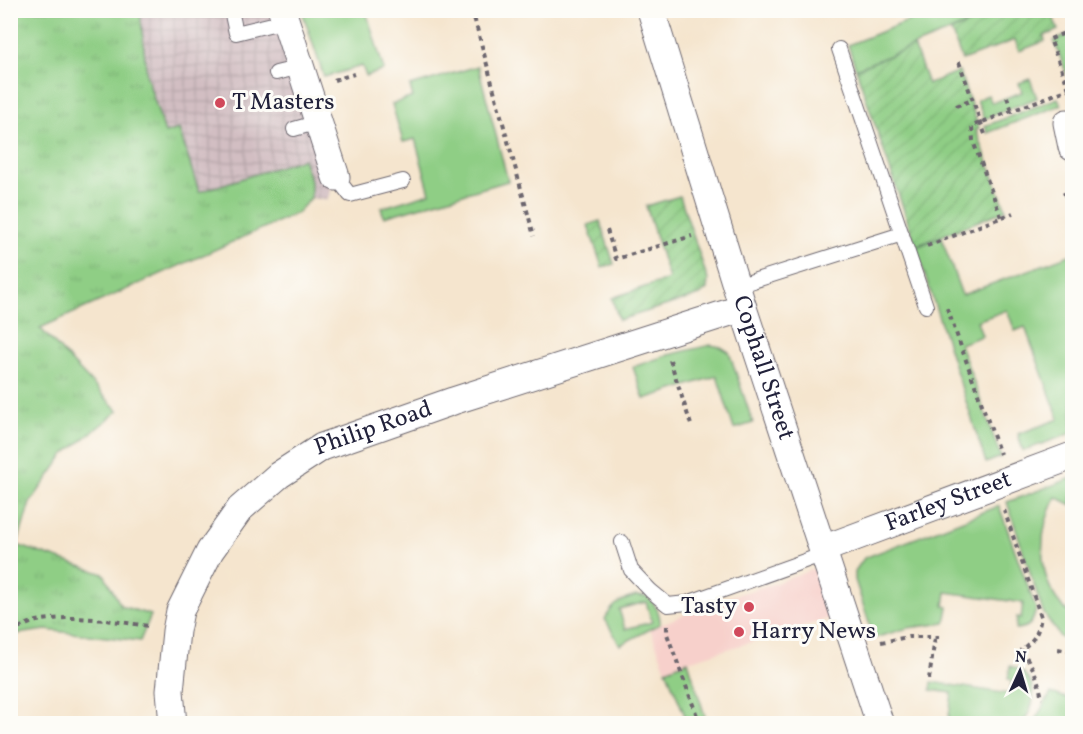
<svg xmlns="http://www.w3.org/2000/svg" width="1083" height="734" viewBox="0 0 1083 734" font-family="Vollkorn,serif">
<defs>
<pattern id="industrial-grid" width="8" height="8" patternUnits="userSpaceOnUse" patternTransform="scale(1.5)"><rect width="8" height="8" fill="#d2bec2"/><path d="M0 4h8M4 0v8" fill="none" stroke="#b4a3a8"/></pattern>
<pattern id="park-tufts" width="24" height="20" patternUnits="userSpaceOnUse" patternTransform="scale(1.5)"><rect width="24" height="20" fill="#8fce85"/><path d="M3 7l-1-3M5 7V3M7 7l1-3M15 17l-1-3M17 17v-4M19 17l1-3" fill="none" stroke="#7bb174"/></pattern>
<pattern id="garden-furrows" width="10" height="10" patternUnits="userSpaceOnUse" patternTransform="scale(1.5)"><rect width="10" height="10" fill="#8fce85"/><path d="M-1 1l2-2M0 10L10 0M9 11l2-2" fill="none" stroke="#7bb174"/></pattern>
</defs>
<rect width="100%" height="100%" fill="#fdfcf7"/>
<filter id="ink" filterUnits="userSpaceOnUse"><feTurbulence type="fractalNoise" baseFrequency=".0167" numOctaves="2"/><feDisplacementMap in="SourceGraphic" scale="12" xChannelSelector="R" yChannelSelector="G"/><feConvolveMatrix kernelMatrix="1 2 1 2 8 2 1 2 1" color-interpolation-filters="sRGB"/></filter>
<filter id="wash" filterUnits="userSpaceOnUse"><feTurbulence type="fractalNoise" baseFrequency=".008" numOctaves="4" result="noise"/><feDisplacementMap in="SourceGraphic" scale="24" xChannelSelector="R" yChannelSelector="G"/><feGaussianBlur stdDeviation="1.35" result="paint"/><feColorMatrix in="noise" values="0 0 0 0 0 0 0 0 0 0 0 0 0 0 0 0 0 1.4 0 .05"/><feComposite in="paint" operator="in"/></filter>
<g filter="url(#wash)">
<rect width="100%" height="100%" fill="#f5e5ce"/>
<path fill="#f7d0cb" d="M828,564l16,50 -156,47 -22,9 -16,-41 69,-29 54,-16z"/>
<path fill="url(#industrial-grid)" d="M140,11h142l54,166 -9,23 -16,-2v-16l-8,-23 -105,33 -19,-63 -14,4 -18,-56z"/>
<path fill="#8fce85" stroke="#587860" stroke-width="1.5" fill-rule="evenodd" d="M302,11h64l18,59 -18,6 -4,-10 -38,11z
M916,11h64l3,7 -127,51 -8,-24 70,-28z
M1072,33v55l-18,-47z
M478,66l30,115 -124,36 -3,-9 49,-15 -15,-54 -12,3 -11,-38 21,-7 -3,-11z
M1030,79l7,19 -53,21 -7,-19 11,-5 4,8 30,-11 -3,-9z
M1058,98l3,7 -74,28 -2,-7z
M941,237l21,58 110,-41v179l-49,18 -5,-17 41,-15 -34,-92 -10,4 -8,-21 -30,11 5,15 -22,8 41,113 -15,6 -70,-216z
M711,345l10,2 8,5 24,71 -19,6 -17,-53 -73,23 -11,-32 35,-12z
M1072,478v27l-16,-8c-20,36 -20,91 16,118v28l-12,-6 -17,-25 -36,-110z
M999,506l37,103c-3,14 -6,19 -20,20l1,-12 4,1 2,-15 -77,-11 -2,14 4,1 -3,16 -37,5 -34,10 -19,-58v-9l9,-13z
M636,596l11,1c9,8 13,15 13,27l-40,21 -15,-26c8,-15 14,-18 31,-23zM646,602l6,20 -27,7 -6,-20z
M688,661l19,62h-19l-22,-53z
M1010,666c28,8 29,38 11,58l-73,-1 4,-30 -21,-3 1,-8 77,12 3,-14 -4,-1z
M1051,693l21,7v17l-9,6h-30z"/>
<path fill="url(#park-tufts)" stroke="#587860" stroke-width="1.5" d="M11,10l129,1 7,66 18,56 14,-4 20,63 104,-33 8,23v16l-14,15 -257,115 78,83 -54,44 -34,48 -13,42 87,29 17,32 30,9 -11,26 -94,-11 -30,4 -5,3z"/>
<path fill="url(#garden-furrows)" stroke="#587860" stroke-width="1.5" d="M1003,10l48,1 7,19 -14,6 1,5 -26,10 -4,-11 -53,20 -11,-29z
M914,46l14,38 31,-13 20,57 -3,2 30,80 -90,36 -60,-177z
M680,196l28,84 -1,9 -7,6 -81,25 -7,-22 57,-19 -23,-73z
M600,221l14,43 -12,3 -14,-42z"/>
</g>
<g filter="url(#ink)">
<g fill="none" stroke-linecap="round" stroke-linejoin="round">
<defs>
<path id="lane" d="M231,10l5,23 49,-12
M839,49l87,257
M276,73l25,-6
M294,129l25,-7
M336,177l14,18 53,-14
M737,286l165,-52
M622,542l9,28 20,21 17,14 19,-2 137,-49"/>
<g id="street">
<path d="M282,10l54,167"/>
<path id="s1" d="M651,10l92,298 137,416"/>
<path d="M1067,123l5,24"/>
<path id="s2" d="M823,549l249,-93"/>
<path id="s3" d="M173,724l-3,-33 6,-60 4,-20 30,-60 30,-42 39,-34 43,-28 131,-46 290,-93"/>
</g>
</defs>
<use href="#lane" stroke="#6c666e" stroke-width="16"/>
<use href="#street" stroke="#6c666e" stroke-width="29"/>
<path stroke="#6c666e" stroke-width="4" stroke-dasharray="4.5 4.5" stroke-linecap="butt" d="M472,10l62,226
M959,62l27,75
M334,80l20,-6
M1069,89l-19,-50 22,-9
M1007,97l5,14
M956,106l16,-6
M1064,192l8,22
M1001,217l-28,-76 -1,-15 97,-37
M607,230l9,29 76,-23
M927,246l86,-33
M947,308l53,146
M670,360l22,68
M1004,510l37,107c-3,17 -6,22 -20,33 13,17 17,28 21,49
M667,626v8l33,90
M10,631c9,-3 18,-8 27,-10 37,-7 75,0 112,5
M881,642l27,-5h35
M1058,649l14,3
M929,679l6,-41"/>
<use href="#lane" stroke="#fff" stroke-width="14"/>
<use href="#street" stroke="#fff" stroke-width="27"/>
</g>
</g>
<g fill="#d1495b" stroke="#fdfcf7" stroke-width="2">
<circle cx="220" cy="103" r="6"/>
<circle cx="749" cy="607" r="6"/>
<circle cx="739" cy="632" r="6"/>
</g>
<g text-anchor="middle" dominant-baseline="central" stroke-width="6" stroke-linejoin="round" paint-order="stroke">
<g font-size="24" fill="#22223b" stroke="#fdfcf7" text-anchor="start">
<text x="232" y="103">T Masters</text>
<text x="737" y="607" text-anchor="end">Tasty</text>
<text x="751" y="632">Harry News</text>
</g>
<g font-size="24" fill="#22223b" stroke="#fdfcf7">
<text stroke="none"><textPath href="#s1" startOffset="375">Cophall Street</textPath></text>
<text stroke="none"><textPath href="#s3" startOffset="390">Philip Road</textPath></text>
<text stroke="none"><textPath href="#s2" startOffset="134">Farley Street</textPath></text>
</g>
</g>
<rect width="1083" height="734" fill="none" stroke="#fdfcf7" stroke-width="36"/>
<g transform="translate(1020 671) rotate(4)" stroke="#fdfcf7" stroke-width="4.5" paint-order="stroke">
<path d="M0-4.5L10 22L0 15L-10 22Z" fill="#22223b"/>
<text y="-9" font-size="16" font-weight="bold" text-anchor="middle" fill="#22223b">N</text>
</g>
</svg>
